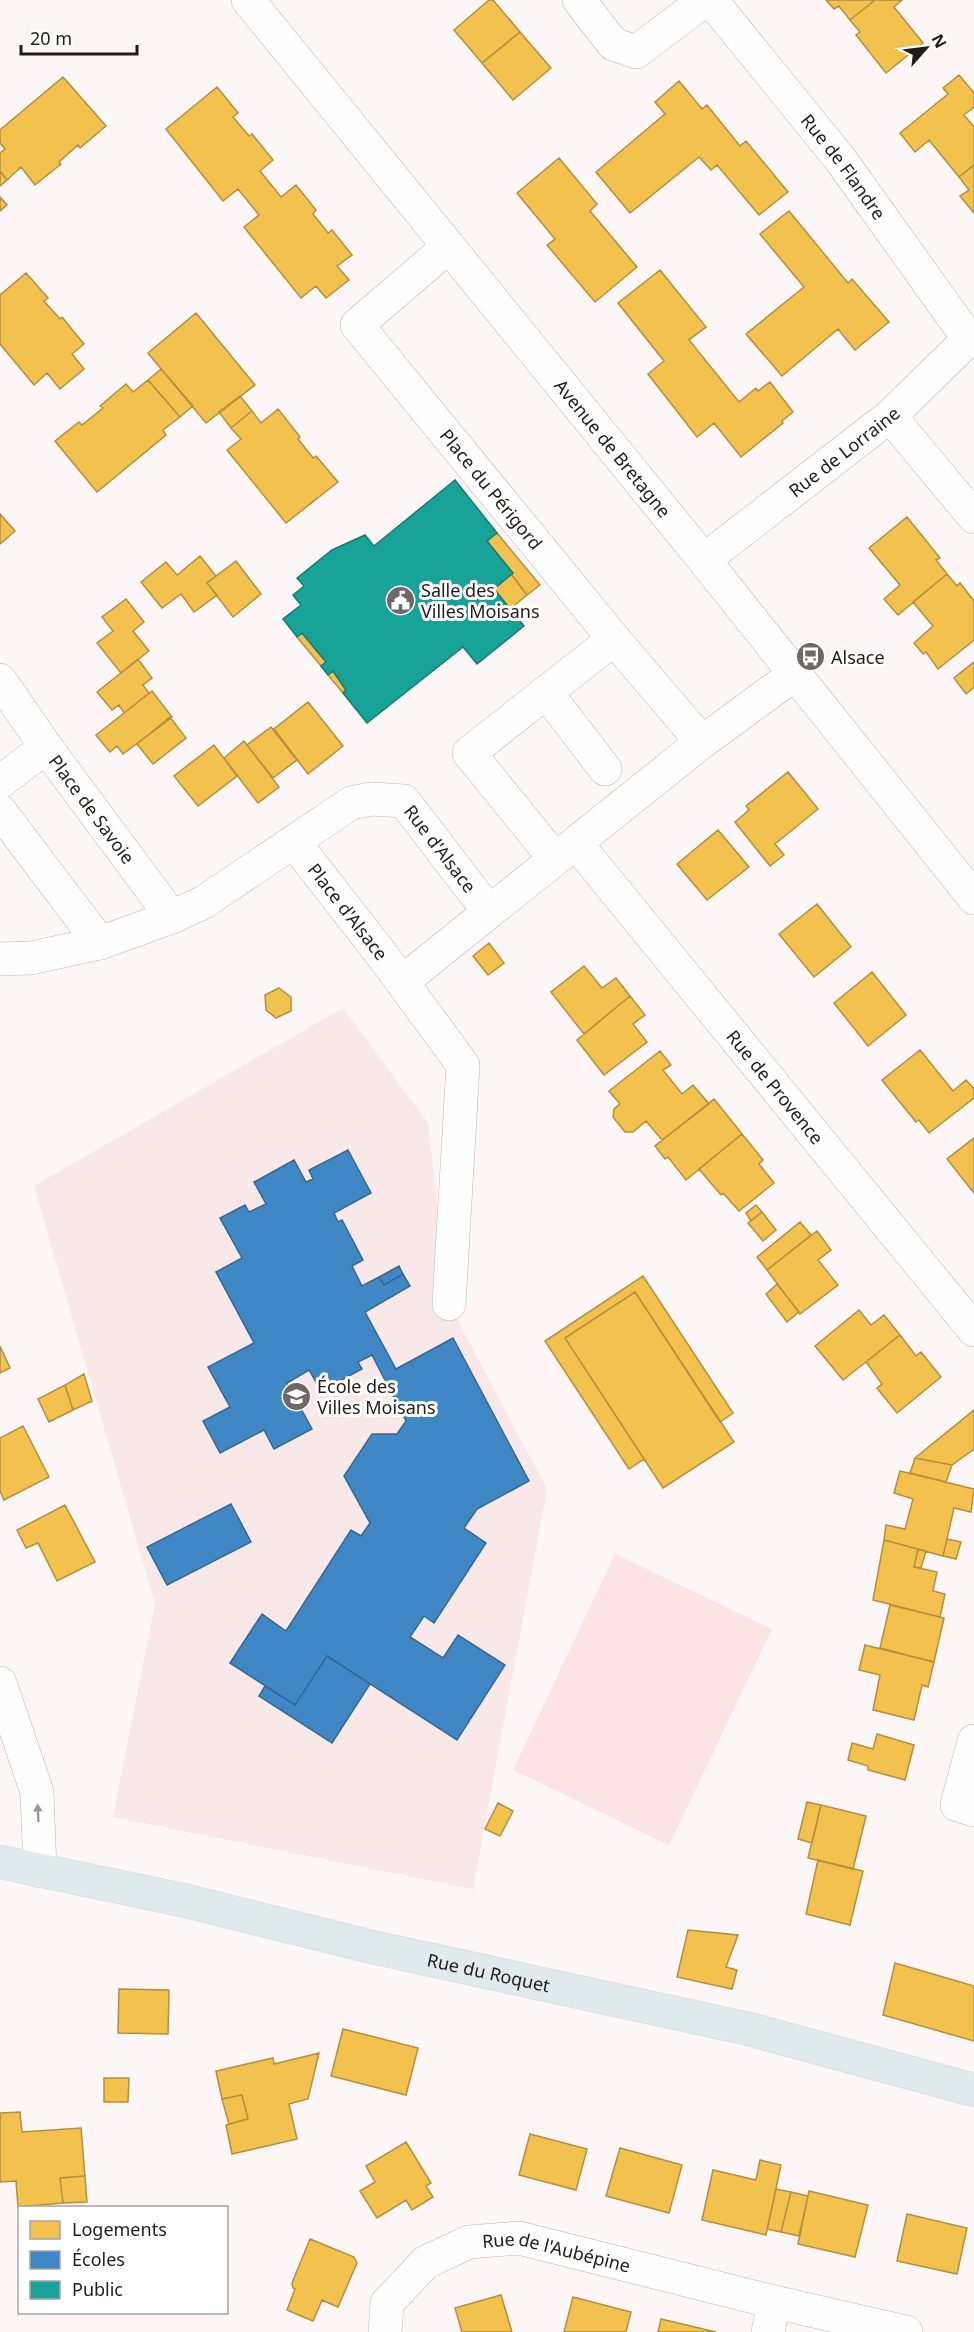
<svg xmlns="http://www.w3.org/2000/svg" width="974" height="2332" viewBox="0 0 974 2332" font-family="'Noto Sans',sans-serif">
<rect width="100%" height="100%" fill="#fcf6f6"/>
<path fill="#f9e8e8" d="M343,1008l85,115 21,181 98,185 -74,400 -360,-72 42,-213 -121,-418z"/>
<path fill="#fde3e3" d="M615,1554l157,75 -103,216 -156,-75z"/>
<path fill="#f2c14e" stroke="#b38f3f" stroke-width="1.5" d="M489,0h4l27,32 -38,31 -28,-33z
M826,0h49l-25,20 -11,-14 -5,3z
M875,0h27l-8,7 29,36 -37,30 -30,-38 4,-3 -10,-12z
M520,32l31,36 -38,32 -31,-37z
M959,75l15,18v14l-10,8 10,12v38l-15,12 -30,-37 -14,12 -15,-19 48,-39 -5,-6z
M63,77l43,49 -26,22 -2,-3 -19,17 2,2 -26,21 -14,-18 -14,13 -7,-9v-18l5,-4 -5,-6v-13z
M679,81l23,28 5,-4 33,41 6,-5 42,51 -29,23 -42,-50 -6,5 -12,-13 -69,56 -34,-41 69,-58 -10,-12z
M217,87l21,26 -5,4 16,19 3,-2 21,26 -13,11 21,26 15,-12 20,25 -3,4 15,19 4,-3 20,25 -15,11 12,14 -23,18 -10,-12 -15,12 -57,-71 15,-12 -21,-26 -15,12 -57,-72z
M559,158l38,46 -7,7 47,56 -42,35 -48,-57 8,-6 -38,-46z
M974,165v48l-14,-17 9,-6 -10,-13z
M0,171l7,9 -7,6z
M0,197l7,8 -7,6z
M789,211l59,72 4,-4 37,43 -34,28 -17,-21 -56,47 -36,-42 58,-47 -44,-53z
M660,270l46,57 -17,13 50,62 17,-14 2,3 12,-9 23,30 -11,9 1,2 -42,34 -27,-34 -17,14 -49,-63 16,-13 -46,-58z
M26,273l22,25 -4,3 16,18 2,-2 22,27 -12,10 12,15 -24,20 -13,-16 -13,12 -34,-41v-49z
M196,313l59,72 -49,38 -58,-70z
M161,369l32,37 -13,11 -32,-37z
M148,380l32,37 -17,13 3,5 -69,57 -42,-51 24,-19 3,3 21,-17 -3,-2 26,-22 7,8z
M240,396l12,15 -21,17 -12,-16z
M278,409l22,28 -2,2 15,19 3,-2 22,26 -52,41 -59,-73 14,-11 -10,-11 21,-17 9,12z
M0,514l15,17 -15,13z
M907,517l33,41 -4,2 11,14 -49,41 -14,-16 16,-14 -31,-37z
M497,533l43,52 -13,10 -40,-54z
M200,556l16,20 -9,7 10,12 -23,17 -13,-18 -19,14 -21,-26 25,-20 11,13z
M236,561l25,33 -28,23 -26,-34z
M511,574l16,21 -17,14 -16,-20z
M947,574l10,12 3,-3 14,18v39l-36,29 -12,-17 -3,2 -9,-11 19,-17 -20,-24z
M126,599l18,23 -11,9 16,20 -28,22 -24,-30 16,-12 -11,-14z
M302,633l24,29 -5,4 -24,-29z
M138,659l14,19 -9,7 6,8 -25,20 -5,-8 -7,5 -15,-18z
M974,662v25l-8,7 -12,-16z
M333,671l13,19 -3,3 -15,-18z
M152,691l20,26 -49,37 -6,-8 -7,6 -14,-17z
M308,702l35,44 -35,28 -34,-45z
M170,717l16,21 -33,26 -16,-20z
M271,727l26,33 -24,18 -26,-33z
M244,741l35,46 -21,16 -34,-45z
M214,745l23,31 -39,30 -24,-30z
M788,772l30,37 -43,35 9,11 -14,11 -35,-44 14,-12 -3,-4z
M718,830l31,37 -42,33 -30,-36z
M817,904l34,43 -37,30 -35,-43z
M489,943l15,20 -16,12 -15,-19z
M584,966l18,22 14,-10 14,18 -46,38 -33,-42z
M872,972l34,43 -38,31 -34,-43z
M279,988l12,9v14l-15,7 -10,-8 -1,-15z
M630,996l15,19 -12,9 14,18 -43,33 -27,-35z
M920,1050l33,41 13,-11 8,9v9l-45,35 -10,-13 -3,2 -34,-42z
M660,1051l11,14 -8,5 19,24 11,-9 16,19 -47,36 -16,-19 -13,11h-8l-12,-15 1,-8 6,-5 -11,-13z
M714,1099l28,35 -56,46 -18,-23 -3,2 -10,-13z
M742,1134l21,26 -4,4 15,19 -35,28 -16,-18 -2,2 -22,-26z
M974,1138v55l-27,-34z
M756,1205l6,7 -11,9 -5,-8z
M762,1212l14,18 -13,11 -15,-18z
M800,1222l11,13 -44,35 -10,-13z
M817,1231l14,19 -13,10 20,25 -38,29 -33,-44z
M643,1276l90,137 -13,9 -85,-130 -70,46 79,121 -15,10 -84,-128z
M777,1284l22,28 -12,10 -21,-28z
M635,1292l99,150 -71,46 -98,-150z
M859,1310l12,15 13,-10 16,20 -57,45 -28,-34z
M900,1335l16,21 5,-4 20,25 -44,36 -20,-25 5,-4 -16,-22z
M0,1346l10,22 -10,5z
M84,1374l8,27 -19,9 -8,-25z
M65,1385l8,25 -24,12 -11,-23z
M974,1410v39l-22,16 -37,-7z
M23,1426l26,51 -45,23 -4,-9v-53z
M915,1458l37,7 -6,17 -36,-9z
M900,1471l74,18 -3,23 -17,-4 -11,48 -59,-16 2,-15 19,4 8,-30 -19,-6z
M65,1505l30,57 -38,19 -19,-38 -12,5 -9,-18z
M947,1539l14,3 -5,17 -13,-3z
M884,1540l34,9 -4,18 23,5 -4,19 12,3 -5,23 -67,-17z
M918,1549l8,2 -5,17 -7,-1z
M890,1605l54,13 -10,44 -54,-14z
M865,1645l69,17 -6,25 -6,-2 -8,35 -41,-10 7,-35 -21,-5z
M877,1734l37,11 -9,35 -37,-10v-4l-20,-6 4,-17 21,6z
M807,1802l14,3 -9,38 -14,-4z
M498,1803l15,8 -13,25 -15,-7z
M821,1805l45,11 -13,53 -45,-11z
M818,1860l45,11 -13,54 -44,-11z
M688,1930l50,5 -12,32 11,3 -5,19 -55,-12z
M895,1963l79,23v55l-91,-26z
M119,1989l50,1 -1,44 -50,-1z
M343,2029l75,19 -12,47 -75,-19z
M319,2053l-11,46 -19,5 8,35 -65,15 -6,-29 22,-6 -6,-24 -20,4 -6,-28 57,-13 1,6z
M104,2078h25l-1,24h-24z
M242,2095l6,24 -19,5 -7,-25z
M20,2112l2,20 59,-4 4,48 -25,2 3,25 -45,4 -2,-26 -16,1v-69z
M530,2134l57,15 -11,41 -57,-15z
M406,2142l25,41 -5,3 7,11 -21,13 -6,-10 -29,18 -17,-27 15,-9 -9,-16z
M620,2148l62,17 -13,48 -63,-17z
M760,2160l21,5 -15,70 -64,-15 11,-50 43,10z
M85,2176l2,26 -24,1 -3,-25z
M776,2189l15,3 -10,40 -14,-3z
M809,2191l59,14 -13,52 -57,-13z
M791,2192l17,4 -9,40 -18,-4z
M907,2214l60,14 -10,46 -60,-13z
M310,2239l44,18 3,6 -19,44 -16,-7 -9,21 -26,-11 8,-21 -2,-1 -1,-5z
M501,2295l11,37h-50l-7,-24z
M573,2297l58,15 -5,20h-62z
M661,2319l55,13h-58z"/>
<path fill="#3f88c5" stroke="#366792" stroke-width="1.5" d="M348,1150l23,43 -37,20 4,9 4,-2 21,40 -11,6 10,20 17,-9 5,8 19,-11 7,12 -45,26 31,57 57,-31 76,143 -52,28 -13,19 22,15 -52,80 -10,-7 -14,21 33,21 15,-23 47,30 -48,75 -130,-84 -32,49 -65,-42 32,-49 24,17 65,-101 10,6 9,-13 -26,-47 28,-42h25l9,-13 -34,-66 -14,7 4,7 -41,22 -12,-21 -22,13 25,46 -38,20 -10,-19 -44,23 -17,-32 27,-14 -22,-40 46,-24 -38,-71 26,-14 -22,-40 25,-13 4,7 17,-8 -12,-22 40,-22 12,22 7,-3 -4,-9z
M399,1266l4,8 -19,11 -5,-8z
M231,1504l20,38 -84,43 -20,-38z
M327,1656l43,28 -38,59 -73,-47 6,-10 30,19z"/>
<path fill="#17a398" stroke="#1a7a72" stroke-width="1.5" d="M455,480l42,53 -10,8 26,32 -19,16 30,37 -47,38 -14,-17 -96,76 -24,-30 3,-3 -13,-19 -5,4 -7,-9 5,-4 -24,-29 -5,4 -14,-18 18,-14 -8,-10 11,-9 -7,-8 35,-28 33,-15 9,11z"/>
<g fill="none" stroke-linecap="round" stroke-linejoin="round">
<defs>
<g id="minor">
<path id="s1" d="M248,0l456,560 270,338"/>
<path d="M579,0l34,44 23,8 69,-52"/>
<path id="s2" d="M711,0l129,159 128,179"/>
<path id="s3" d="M448,247l-91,78 257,314 88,103"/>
<path d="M890,416l84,101"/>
<path id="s4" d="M704,560l186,-144 84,-82"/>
<path d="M0,680l46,67"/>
<path d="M546,692l59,77"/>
<path id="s5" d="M0,782l46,-35 126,170"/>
<path d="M0,811l100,132"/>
<path id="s6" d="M294,842l88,113 81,110 -14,239"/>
<path id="s7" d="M576,843l398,487"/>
<path d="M555,859l-86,-106 145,-114"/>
<path id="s8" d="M0,959l31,-1 69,-15 72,-26 32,-15 147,-99 20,-4 33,2 85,111 213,-170 93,-68"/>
<path d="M402,982l87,-70"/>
<path d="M0,1683l37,109 3,79"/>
<path d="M974,1741l-17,64 17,5"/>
<path id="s9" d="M385,2332l2,-29 39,-41 43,-20 50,-4 255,64 132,30"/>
<path d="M768,2332l6,-30"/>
</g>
<g id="major">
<path id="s10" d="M0,1862l187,39 185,46 377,82 225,61"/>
</g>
</defs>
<use href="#minor" stroke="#bdb8b8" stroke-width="34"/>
<use href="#major" stroke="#d6d3d3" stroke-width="34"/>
<use href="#minor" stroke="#fffefe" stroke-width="33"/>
<use href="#major" stroke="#e0ebee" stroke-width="33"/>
</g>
<defs><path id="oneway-solid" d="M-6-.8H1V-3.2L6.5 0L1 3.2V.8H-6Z" transform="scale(1.5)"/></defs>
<use fill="#9b9898" href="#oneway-solid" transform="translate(38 1813) rotate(-93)"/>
<defs>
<symbol id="civic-disc" viewBox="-11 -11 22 22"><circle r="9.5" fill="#6e6868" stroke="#fff"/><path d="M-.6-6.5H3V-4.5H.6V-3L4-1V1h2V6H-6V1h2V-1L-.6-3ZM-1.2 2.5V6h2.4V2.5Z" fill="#fff"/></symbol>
<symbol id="bus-disc" viewBox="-11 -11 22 22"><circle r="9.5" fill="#6e6868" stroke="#fff"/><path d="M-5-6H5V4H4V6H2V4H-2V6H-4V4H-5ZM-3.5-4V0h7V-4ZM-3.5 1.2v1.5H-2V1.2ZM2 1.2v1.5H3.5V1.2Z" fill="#fff"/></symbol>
<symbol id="school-disc" viewBox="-11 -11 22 22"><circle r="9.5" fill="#6e6868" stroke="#fff"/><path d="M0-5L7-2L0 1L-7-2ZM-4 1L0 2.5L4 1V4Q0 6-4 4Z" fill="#fff"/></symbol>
</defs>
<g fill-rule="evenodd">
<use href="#civic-disc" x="384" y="584" width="33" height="33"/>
<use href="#bus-disc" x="794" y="640" width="33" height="33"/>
<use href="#school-disc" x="280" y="1380" width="33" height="33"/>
</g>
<g text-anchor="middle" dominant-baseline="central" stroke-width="6" stroke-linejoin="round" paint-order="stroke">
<g font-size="18" fill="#211b1b" stroke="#fff">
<text stroke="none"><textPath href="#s2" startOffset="213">Rue de Flandre</textPath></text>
<text stroke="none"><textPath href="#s1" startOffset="578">Avenue de Bretagne</textPath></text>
<text stroke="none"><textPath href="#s4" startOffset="177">Rue de Lorraine</textPath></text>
<text stroke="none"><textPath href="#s3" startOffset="332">Place du Périgord</textPath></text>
<text stroke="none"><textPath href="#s5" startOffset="135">Place de Savoie</textPath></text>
<text stroke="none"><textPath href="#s8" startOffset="504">Rue d'Alsace</textPath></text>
<text stroke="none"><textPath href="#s6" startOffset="88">Place d'Alsace</textPath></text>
<text stroke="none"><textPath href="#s7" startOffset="315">Rue de Provence</textPath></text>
<text stroke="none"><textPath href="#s10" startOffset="501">Rue du Roquet</textPath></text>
<text stroke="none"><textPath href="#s9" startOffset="222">Rue de l'Aubépine</textPath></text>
</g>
<g font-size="18" fill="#211b1b" stroke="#fff" text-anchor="start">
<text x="421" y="590">Salle des<tspan x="421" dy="21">Villes Moisans</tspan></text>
<text x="831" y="657">Alsace</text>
<text x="317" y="1386">École des<tspan x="317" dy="21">Villes Moisans</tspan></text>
</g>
</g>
<rect x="18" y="2206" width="210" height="108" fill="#ffffff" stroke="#a6a4a4" stroke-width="1.5"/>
<rect x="30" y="2221" width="30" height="18" fill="#f2c14e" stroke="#a6a4a4" stroke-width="1.5"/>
<text x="72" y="2236" font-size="18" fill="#211b1b">Logements</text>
<rect x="30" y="2251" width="30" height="18" fill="#3f88c5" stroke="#a6a4a4" stroke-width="1.5"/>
<text x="72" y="2266" font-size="18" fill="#211b1b">Écoles</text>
<rect x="30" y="2281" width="30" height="18" fill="#17a398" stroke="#a6a4a4" stroke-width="1.5"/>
<text x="72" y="2296" font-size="18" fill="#211b1b">Public</text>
<g transform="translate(926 48) rotate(62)" stroke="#ffffff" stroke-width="4.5" paint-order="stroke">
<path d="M0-4.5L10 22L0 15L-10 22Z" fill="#211b1b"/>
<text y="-9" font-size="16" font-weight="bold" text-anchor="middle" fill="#211b1b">N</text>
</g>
<path d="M21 45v9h116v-9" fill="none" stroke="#211b1b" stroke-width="3"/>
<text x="30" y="45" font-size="18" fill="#211b1b" stroke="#ffffff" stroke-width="4.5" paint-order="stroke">20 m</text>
</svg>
